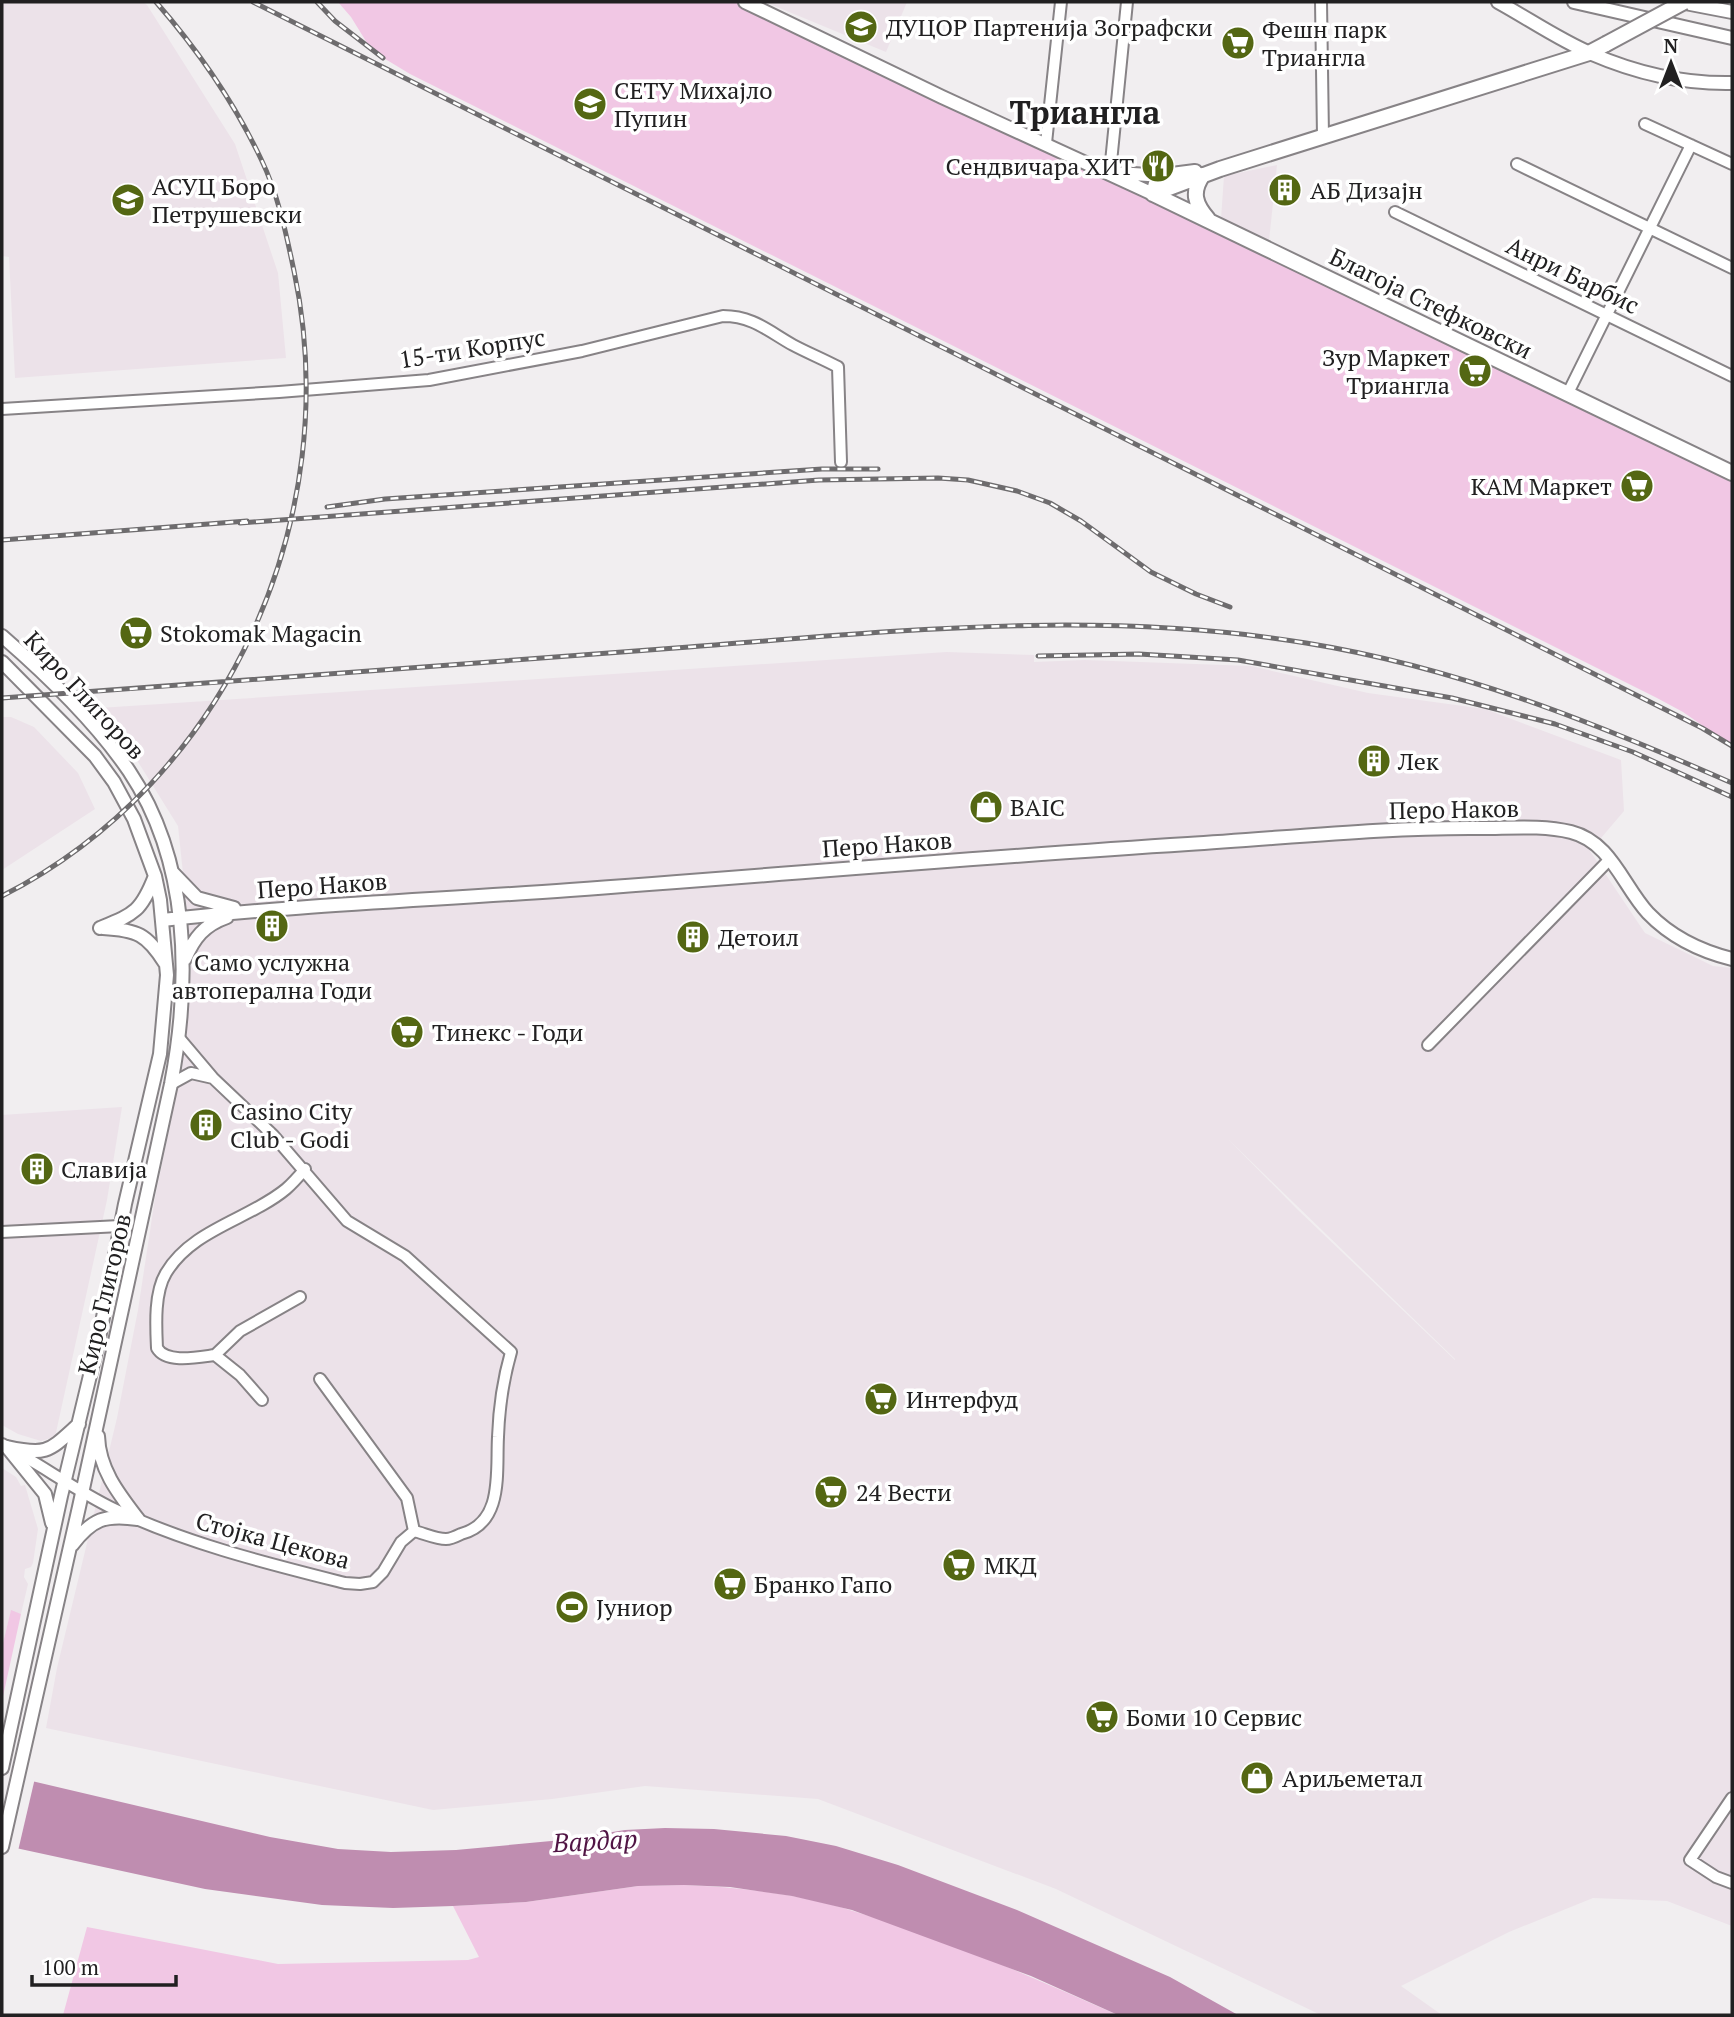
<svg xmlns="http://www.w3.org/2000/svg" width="1734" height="2017" viewBox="0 0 1734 2017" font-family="'PT Serif',serif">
<rect width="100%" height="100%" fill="#f1eef0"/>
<path fill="#ece2e9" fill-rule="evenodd" d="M2,2h141l4,3 88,139 43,129 8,85 -271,20 -6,-121 -7,-1z
M765,2h142l-21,50z
M1277,165l-8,76 -48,-22 3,-43z
M947,652l87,3v7l51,-2 166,6 117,27 117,16 136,51 3,51 -34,40 55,82 68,33 19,2v958l-65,-25 -74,-3 -84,34 -108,54 41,29h-121l-265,-126 -238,-90 -173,-13 -93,13 -119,11 -387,-82 11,-60 60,-250 21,-108 17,-112 23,-113 14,-126 -14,-133 -43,-69 -36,-49zM1228,1139l227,220v1l-158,-151z
M2,717h9l23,10 44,46 17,36 -93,61z
M122,1107l-15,93 -52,237 -14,4 -23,-7 -16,-9v-310z
M2,1468l14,9 5,9 4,-1 13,44 -5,34 -2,4 -6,2 -1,8 4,7 -7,30 -10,-3 -9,36z"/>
<path fill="#f1c7e4" d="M338,2h397l997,472v272l-49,-34 -26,-14 -1247,-624 -38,-23 -21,-34z
M11,1610l10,4 -19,87v-54z
M684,1885c57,2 115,9 169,26 91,27 179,66 265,104h-1055l24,-88 191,37 190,-4 11,-3 -26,-51 73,-4 112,-16z"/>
<path fill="#bf8db0" d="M2,1774l268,63 68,12 53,3 65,-2 106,-10 63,-10 40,-2 49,1 72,7 50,10 62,19 119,45 153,67 68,38h-120l-87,-39 -179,-66 -60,-14 -62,-9 -46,-2 -46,1 -112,16 -73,4 -60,2 -71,-3 -117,-16 -203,-44z"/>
<path fill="#f1eef0" d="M2,1770l33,8 -17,73 -16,-3z"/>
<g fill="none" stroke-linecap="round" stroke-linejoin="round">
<defs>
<path id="minor" d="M1321,2l2,134
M1645,124l87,40
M1046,143l15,-141
M1517,164l215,104
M1110,172l17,-170
M1395,212l337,164
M1567,395l124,-250
M2,409l277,-17 150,-12 153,-29 141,-35c30,0 45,15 70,29 15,8 30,14 45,22l3,95
M1428,1045l182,-186
M171,1084l20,-11 22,5
M2,1232l118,-6
M300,1297l-60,34 -25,24c-16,2 -49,9 -58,-7 -1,-22 -3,-55 9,-75 26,-44 84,-54 120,-84 7,-6 13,-13 19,-20
M215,1355l25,20 22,25
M320,1379l87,119 7,33
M2,1444c38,20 73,46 112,65 74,35 152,54 231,74l15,1 13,-2 10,-10 18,-30 13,-11c9,2 22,8 32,8 4,0 11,-3 15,-5 43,-11 35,-62 37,-97 1,-29 5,-57 13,-85l-106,-96 -58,-35 -74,-86 -60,-57 -33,-39
M1732,1798l-42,62 26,17 16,6"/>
<path id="tertiary" d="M745,2l197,95 211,97
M1498,2c31,17 61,38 94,52 44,19 91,30 140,29
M1574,2l158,36
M1680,2l52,10
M1117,173l47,3
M2,636c45,39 93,85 127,135 61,91 62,209 42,313l-92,423 -77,340
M2,662l93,94 19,26 20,37 21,57 5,24 7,75 -7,79 -35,150 -26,134 -38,158 -59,272
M173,873l24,25 37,10
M163,920c135,-15 271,-20 407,-30 206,-15 412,-33 618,-46 98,-6 195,-17 293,-16 30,0 61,-3 90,4 40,10 52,54 77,81 23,24 52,38 84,46
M100,928c34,-14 41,-16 55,-52
M103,928c34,2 44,6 62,35
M185,959c9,-21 19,-34 42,-42
M98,1436c1,33 20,57 40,83
M7,1447l38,47 7,29
M7,1447c41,9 42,4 72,-23
M72,1545c20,-26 33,-31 66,-26"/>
<path id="secondary" d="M1203,175c-12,17 -8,29 5,44
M1153,194l579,279
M1153,194l67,-25 369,-116 17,-9
M1153,194l4,-14 7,-4 31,-4"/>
</defs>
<use href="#minor" stroke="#878386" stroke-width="14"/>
<use href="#tertiary" stroke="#878386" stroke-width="16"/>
<use href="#secondary" stroke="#878386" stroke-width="18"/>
<use href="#minor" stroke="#fff" stroke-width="10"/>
<use href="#tertiary" stroke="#fff" stroke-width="12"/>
<use href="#secondary" stroke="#fff" stroke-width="14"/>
<defs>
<path id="rail" d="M253,2l1449,726 30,18
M317,2l18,19 48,37
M327,507l58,-8 437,-30h56
M240,523l579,-43 119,-2 30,2 49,11 33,12 31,18 70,51 45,22 34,13
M2,540l245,-19
M1038,656l101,-2 99,6 214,38 103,26 78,28 99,45
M2,698c229,-16 458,-34 687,-51 207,-16 410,-38 617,-4 150,24 287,79 426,140
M2,896c226,-115 344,-379 292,-625 -8,-38 -16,-77 -33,-112 -27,-57 -64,-110 -105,-157"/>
</defs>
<use href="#rail" stroke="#6e6c6e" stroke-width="5"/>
<use href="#rail" stroke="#fff" stroke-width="2.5" stroke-dasharray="8" stroke-linecap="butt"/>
<defs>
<path id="secondary-bridge" d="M1606,44l78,-42"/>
</defs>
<use href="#secondary-bridge" stroke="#878386" stroke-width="18" stroke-linecap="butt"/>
<use href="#secondary-bridge" stroke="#fff" stroke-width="14"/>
</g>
<defs>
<symbol id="school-disc" viewBox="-11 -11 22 22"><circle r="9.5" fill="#546713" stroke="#fff"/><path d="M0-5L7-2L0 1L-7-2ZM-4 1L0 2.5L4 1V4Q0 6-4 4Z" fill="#fff"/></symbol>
<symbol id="supermarket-disc" viewBox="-11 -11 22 22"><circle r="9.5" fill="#546713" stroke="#fff"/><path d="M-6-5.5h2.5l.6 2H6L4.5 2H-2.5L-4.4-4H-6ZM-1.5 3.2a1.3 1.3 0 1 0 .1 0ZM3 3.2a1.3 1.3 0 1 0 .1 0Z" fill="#fff"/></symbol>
<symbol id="restaurant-disc" viewBox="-11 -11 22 22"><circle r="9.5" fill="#546713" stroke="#fff"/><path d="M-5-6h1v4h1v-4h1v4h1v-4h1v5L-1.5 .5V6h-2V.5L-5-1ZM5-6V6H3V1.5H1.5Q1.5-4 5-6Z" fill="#fff"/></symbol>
<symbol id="building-disc" viewBox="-11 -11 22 22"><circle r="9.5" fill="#546713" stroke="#fff"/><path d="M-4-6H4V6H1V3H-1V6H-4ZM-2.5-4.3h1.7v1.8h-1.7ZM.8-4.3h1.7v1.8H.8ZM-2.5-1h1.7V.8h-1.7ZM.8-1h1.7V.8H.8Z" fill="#fff"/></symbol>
<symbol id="shop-disc" viewBox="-11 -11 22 22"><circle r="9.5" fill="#546713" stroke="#fff"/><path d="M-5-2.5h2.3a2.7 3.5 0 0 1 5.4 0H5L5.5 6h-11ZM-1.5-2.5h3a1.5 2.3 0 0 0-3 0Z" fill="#fff"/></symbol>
<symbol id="stadium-disc" viewBox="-11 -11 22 22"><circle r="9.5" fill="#546713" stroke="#fff"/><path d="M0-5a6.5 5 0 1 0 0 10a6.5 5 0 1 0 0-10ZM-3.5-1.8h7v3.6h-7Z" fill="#fff"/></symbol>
</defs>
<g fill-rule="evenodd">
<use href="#school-disc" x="842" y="8" width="38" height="38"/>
<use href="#supermarket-disc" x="1219" y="24" width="38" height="38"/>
<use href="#school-disc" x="571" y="85" width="38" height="38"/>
<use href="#restaurant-disc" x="1139" y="147" width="38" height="38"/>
<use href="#building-disc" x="1266" y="171" width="38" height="38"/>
<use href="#school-disc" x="109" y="181" width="38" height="38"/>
<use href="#supermarket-disc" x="1456" y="352" width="38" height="38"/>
<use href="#supermarket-disc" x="1618" y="467" width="38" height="38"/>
<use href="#supermarket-disc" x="117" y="614" width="38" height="38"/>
<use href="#building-disc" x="1355" y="742" width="38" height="38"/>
<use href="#shop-disc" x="967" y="788" width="38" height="38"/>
<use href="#building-disc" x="253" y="907" width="38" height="38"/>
<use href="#building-disc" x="674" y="918" width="38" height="38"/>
<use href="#supermarket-disc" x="388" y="1013" width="38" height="38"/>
<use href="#building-disc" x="187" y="1106" width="38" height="38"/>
<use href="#building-disc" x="18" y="1150" width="38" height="38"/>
<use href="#supermarket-disc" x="862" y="1380" width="38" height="38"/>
<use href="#supermarket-disc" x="812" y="1473" width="38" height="38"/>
<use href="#supermarket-disc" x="940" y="1546" width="38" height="38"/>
<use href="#supermarket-disc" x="711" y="1565" width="38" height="38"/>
<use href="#stadium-disc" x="553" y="1588" width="38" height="38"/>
<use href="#supermarket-disc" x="1083" y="1698" width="38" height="38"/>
<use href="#shop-disc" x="1238" y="1759" width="38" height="38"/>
</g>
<g text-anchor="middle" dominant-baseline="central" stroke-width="7" stroke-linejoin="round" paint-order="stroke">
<g font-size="24" fill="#212021" stroke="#fff" text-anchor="start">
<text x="886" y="27">ДУЦОР Партенија Зографски</text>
<text x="1262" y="29">Фешн парк<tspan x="1262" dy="28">Триангла</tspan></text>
<text x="614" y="90">СЕТУ Михајло<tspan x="614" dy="28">Пупин</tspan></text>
<text x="1134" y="166" text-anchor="end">Сендвичара ХИТ</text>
<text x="152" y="186">АСУЦ Боро<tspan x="152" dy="28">Петрушевски</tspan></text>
<text x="1310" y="190">АБ Дизајн</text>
<text x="1450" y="357" text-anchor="end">Зур Маркет<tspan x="1450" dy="28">Триангла</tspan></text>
<text x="1612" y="486" text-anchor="end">КАМ Маркет</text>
<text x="160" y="633">Stokomak Magacin</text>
<text x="1398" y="761">Лек</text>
<text x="1010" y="807">BAIC</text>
<text x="718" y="937">Детоил</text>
<text x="272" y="962" text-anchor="middle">Само услужна<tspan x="272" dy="28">автоперална Годи</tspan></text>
<text x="432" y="1032">Тинекс - Годи</text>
<text x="230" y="1111">Casino City<tspan x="230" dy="28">Club - Godi</tspan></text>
<text x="61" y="1169">Славија</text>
<text x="906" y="1399">Интерфуд</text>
<text x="856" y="1492">24 Вести</text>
<text x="984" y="1565">МКД</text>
<text x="754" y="1584">Бранко Гапо</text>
<text x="596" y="1607">Јуниор</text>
<text x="1126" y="1717">Боми 10 Сервис</text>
<text x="1282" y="1778">Ариљеметал</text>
</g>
<g font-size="24" fill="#212021" stroke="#fff">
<text transform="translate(1573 275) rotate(26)">Анри Барбис</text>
<text transform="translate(1431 303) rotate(26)">Благоја Стефковски</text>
<text transform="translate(472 348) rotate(-9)">15-ти Корпус</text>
<text transform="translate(85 695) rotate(47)">Киро Глигоров</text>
<text transform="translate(1454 809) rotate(-1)">Перо Наков</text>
<text transform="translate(887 844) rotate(-4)">Перо Наков</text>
<text transform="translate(322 885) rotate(-4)">Перо Наков</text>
<text transform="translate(104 1294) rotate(-77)">Киро Глигоров</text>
<text transform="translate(273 1540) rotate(15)">Стојка Цекова</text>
</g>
<g font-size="26" font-style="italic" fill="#501444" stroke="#fff">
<text transform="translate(595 1840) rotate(-3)">Вардар</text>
</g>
<g font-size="32" font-weight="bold" fill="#212021" stroke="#fff">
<text x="1085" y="112">Триангла</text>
</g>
</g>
<rect width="1734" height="2017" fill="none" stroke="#212021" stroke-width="7"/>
<g transform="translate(1671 63)" stroke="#ffffff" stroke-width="5" paint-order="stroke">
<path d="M0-5L12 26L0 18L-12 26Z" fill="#212021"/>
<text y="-10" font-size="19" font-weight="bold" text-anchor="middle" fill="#212021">N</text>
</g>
<path d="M32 1975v10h144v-10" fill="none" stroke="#212021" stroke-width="3.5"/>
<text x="42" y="1975" font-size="21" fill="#212021" stroke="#ffffff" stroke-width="5" paint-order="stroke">100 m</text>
</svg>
